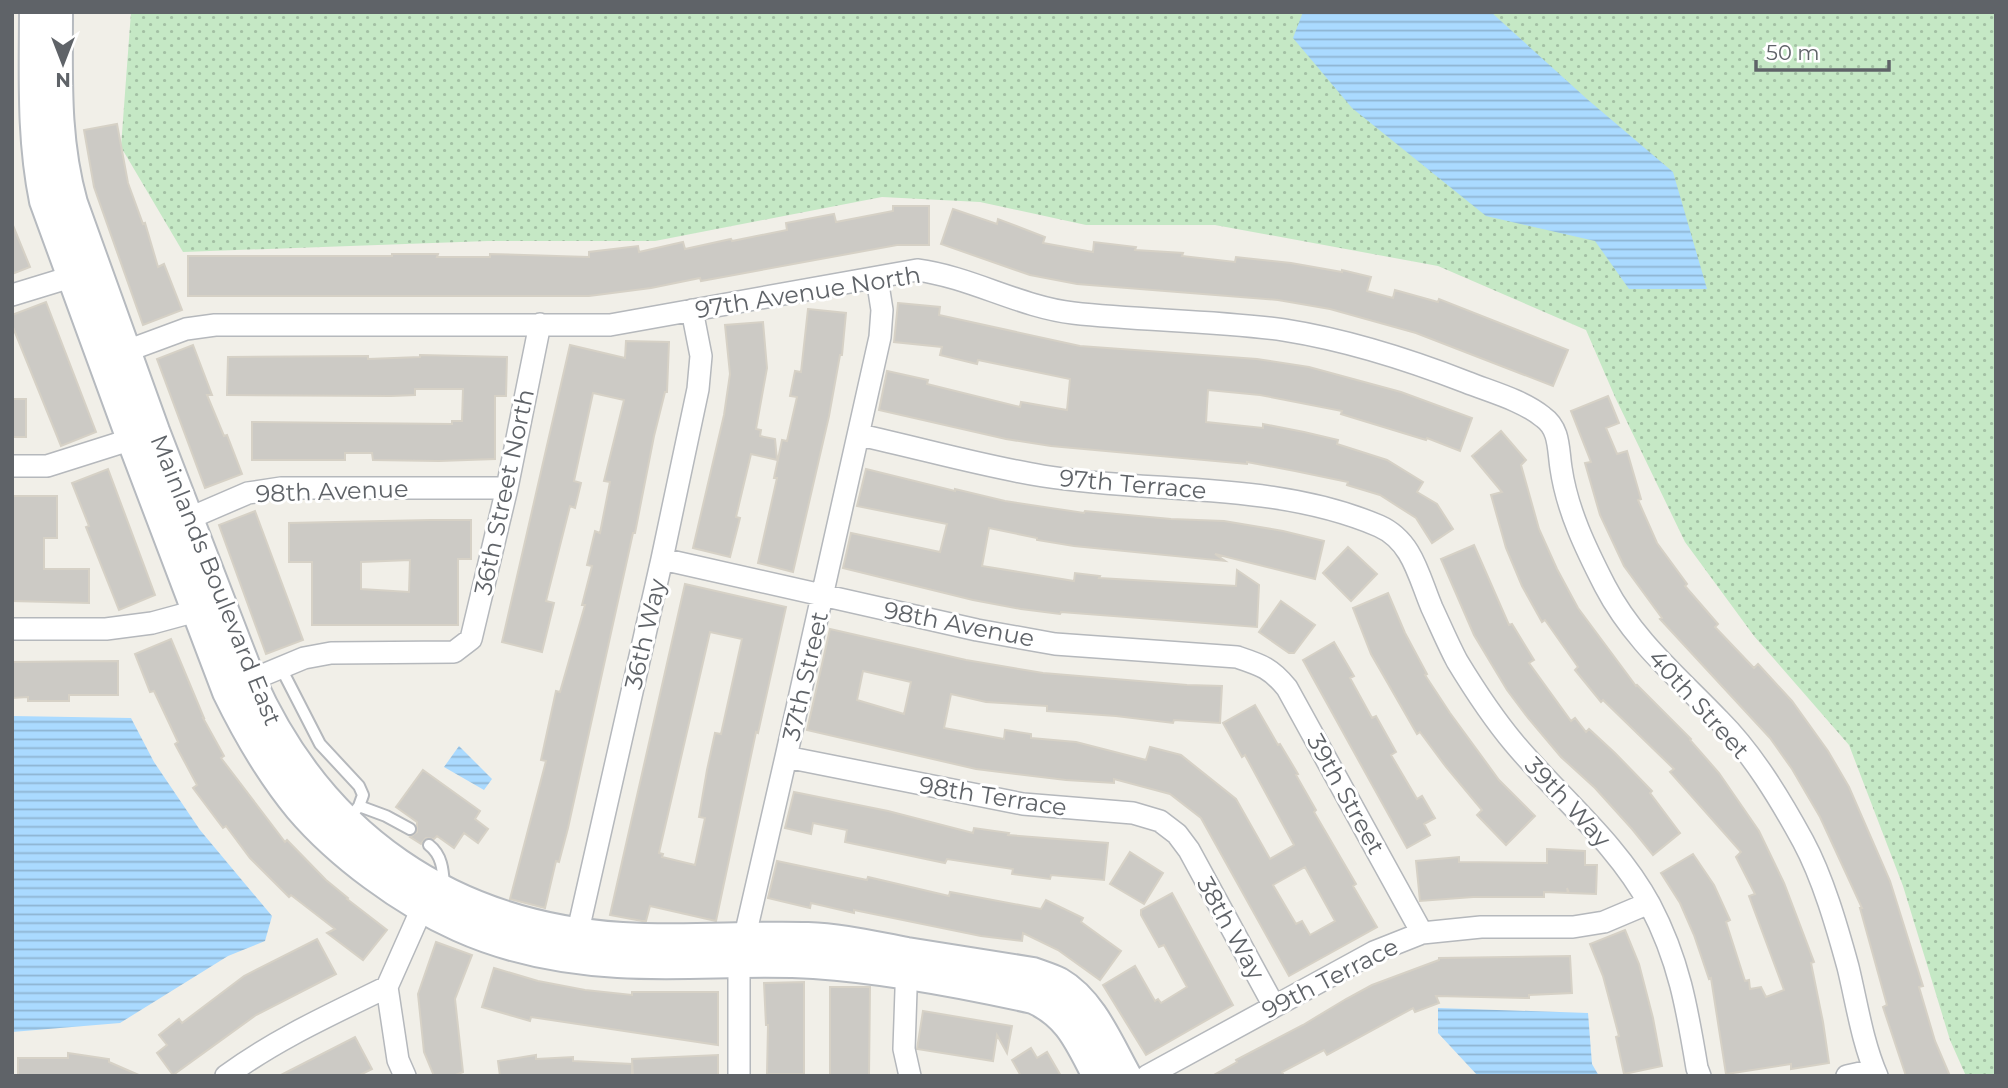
<svg xmlns="http://www.w3.org/2000/svg" width="2008" height="1088" viewBox="0 0 2008 1088" font-family="Montserrat,sans-serif">
<defs>
<pattern id="grass-dots" width="8" height="8" patternUnits="userSpaceOnUse" patternTransform="scale(1.75)"><rect width="8" height="8" fill="#c5e8c5"/><path d="M2 2h.1M6 6h.1" fill="none" stroke="#a3c0a4" stroke-width="1.8" stroke-linecap="round"/></pattern>
<pattern id="water-rules" width="6" height="5" patternUnits="userSpaceOnUse" patternTransform="scale(1.75)"><rect width="6" height="5" fill="#aadaff"/><path d="M0 2.5h6" fill="none" stroke="#8eb4d2"/></pattern>
</defs>
<rect width="100%" height="100%" fill="#f1efe8"/>
<path fill="url(#grass-dots)" d="M131,12h1865v1064h-30l-16,-36 -47,-154 -54,-141 -95,-109 -69,-94 -70,-145 -29,-67 -148,-64 -223,-41h-129l-106,-23 -98,-5 -227,44h-167l-305,11 -62,-105z"/>
<path fill="url(#water-rules)" d="M1303,12h188l96,87 86,73 34,117h-78l-34,-48 -109,-25 -134,-108 -59,-70z
M12,716l119,2 23,44 46,68 72,86 -7,25 -37,15 -108,67 -108,9z
M459,746l33,33 -8,11 -40,-23z
M1438,1008l150,5 4,51 7,12h-121l-40,-43z"/>
<path fill="#cccac5" stroke="#d6d1c6" stroke-width="2" fill-rule="evenodd" d="M117,124l11,59 15,41 2,-1 13,44 6,-3 18,46 -39,15 -49,-138 -10,-57z
M893,206h36v39h-32l-196,36 -1,-3 -49,10 -62,8h-401v-40h204v-2h46l-1,3h53v-3l99,3v-5l49,-6 1,6 44,-10 2,7 46,-10 1,2 55,-11 -1,-7 48,-9 2,8 57,-11z
M953,209l44,15 1,-5 47,18 -2,6 50,9 1,-10 42,5 -1,3 48,3 -1,3 53,6 1,-5 55,6 51,9v-2l29,7 -4,14 26,7 2,-8 43,12 1,-3 129,51 -15,36 -137,-53 -86,-24 -52,-9 -201,-16 -47,-9 -89,-31z
M12,223l18,44 -18,7z
M46,302l50,130 -35,14 -49,-121v-10z
M898,303l42,4 -1,8 141,31 177,13 52,8 92,25 71,26 -12,33 -33,-13 -1,2 -85,-26 1,-3 -82,-16 -52,-5 -2,32 57,6v-4l41,8 34,8 -1,4 50,16 36,22 -6,10 20,12 16,25 -21,14 -16,-25 -36,-23 -33,-10 1,-3 -53,-11 -48,-9v2l-196,-18 -45,-7 -127,-29 8,-39 41,9 -1,4 93,23 1,-5 46,8 3,-31 -92,-19 -1,4 -37,-9 2,-8 -48,-5z
M808,309l38,4 -4,42h-2l-11,61 -36,156 -35,-9 19,-85h-3l3,-14 5,-24 5,1 10,-44 -7,-1 5,-25 6,1z
M763,322l4,46 -11,61 5,1 -1,6 15,3 2,21 -26,-6 -15,63 4,1 -10,39 -37,-9 31,-133 6,-41 -5,-49z
M626,341l43,1 -2,50h-2l-11,44 -19,97h-2l-65,295 -9,34 -3,-1 -11,47 -35,-9 36,-138 -5,-1 15,-69 4,1 25,-87h-3l10,-39 -5,-1 8,-34 5,2 10,-51 -6,-1 20,-81 -31,-7 -19,88 7,2 -6,25 -5,-2 -24,95 8,2 -12,49 -40,-10 68,-297 55,13z
M193,345l19,50h-5l17,41 3,-1 15,39 -37,14 -48,-129z
M420,355l87,2 -1,39h-11v63l-56,2 -66,-1 -1,-7h-27v7h-93v-38l200,2v-3h10l1,-32h-48v6l-24,1 -164,-1 1,-38 140,-1v3l52,-2z
M1608,396l11,27 -13,5 11,26 10,-3 14,48 -3,1 19,43 30,41 -2,2 33,38 -3,3 39,41 4,-4 34,37 36,50 21,36 41,94 33,105 -4,1 16,54 15,35h-44l-23,-69 4,-2 -27,-97h2l-42,-91 -28,-48 -22,-31 -110,-119 2,-1 -38,-52 -24,-51 -15,-52 6,-1 -20,-51z
M12,399h14v38h-14z
M1501,431l25,29 -5,5 18,64 18,40 21,39 58,78 1,-1 54,54 -1,1 29,33 40,58 25,52 30,79 -3,1 12,59 6,41 -38,6v-5l-65,10 -15,-96 -2,1 -15,-44 -14,-32 -19,-30 32,-19 21,31 16,35 -4,2 19,59 4,-1 1,9 11,-2 5,10 18,-7 -35,-94 6,-2 -19,-37 5,-5 -71,-80 4,-3 -71,-69 -2,2 -26,-32 3,-3 -33,-47 -3,2 -20,-36 -16,-38 -15,-53 11,-3 -30,-36z
M108,469l47,126 -36,15 -33,-83 3,-1 -17,-43z
M866,469l89,22v-2l50,12 79,12 1,-2 86,8 53,2 59,10 41,10 -9,38 -100,-25 10,7 -151,-15 -37,-6v-2l-48,-10 -7,38 92,15 1,-8 25,3 -1,2 137,8 1,-16 22,15 -2,42 -196,-15 -1,2 -39,-5 -48,-9 -130,-32 8,-35 89,19 7,-28 -90,-18z
M12,496h45v42h-13v31h45v34l-77,-2z
M255,511l48,129 -37,14 -47,-129z
M430,520h41v39h-13v66h-146v-63h-23v-39zM410,560l-1,32 -48,-3v-27z
M1474,545l35,80 3,-1 22,36 -5,3 42,58 4,-3 11,14 3,-3 26,24 37,38 -2,2 30,40 -27,22 -21,-26 -37,-41 -34,-31 -33,-39 -21,-28 -33,-55 -33,-76z
M1348,547l29,27 -26,27 -28,-28z
M685,584l101,23 -28,126 -2,-1 -40,189 -66,-15 -4,15h-4l-32,-6zM710,632l32,7 -21,95 -6,-1 -8,37 -8,47 6,1 -10,47 -33,-8 1,-3 -4,-1z
M1388,593l17,40 22,41 -2,1 25,38 49,67 36,36 -29,29 -29,-30 5,-5 -36,-43 -26,-35 -3,2 -46,-80 -18,-46z
M1281,601l34,24 -21,28h-5l-30,-21z
M830,629l136,31 77,13 144,12 35,1 -2,37 -46,-3 -1,3 -57,-7 -69,-5v-5l-61,-4 -35,-8 -7,34 60,11 1,-9 26,4v4l45,4 70,18 4,-13 31,8 55,44 34,60 24,-14 -49,-90 -3,2 -19,-34 32,-18 23,40 2,-1 18,30 -2,1 20,35 -2,2 42,72 -3,2 24,41 -88,49 -88,-158 -31,-24 -56,-15v4l-48,-3 -90,-11 -169,-39zM863,671l48,11 -7,32 -47,-14zM1305,867l30,54 -25,14 -8,-14 -6,3 -23,-39z
M171,639l33,79h-1l21,38 -3,2 64,84 2,-2 39,40 22,18 -1,1 40,31 -24,30 -36,-27 8,-4 -44,-34 -2,2 -39,-39 -24,-32 -3,2 -30,-40 4,-3 -22,-41 3,-2 -24,-51 -4,1 -15,-38z
M1334,642l20,34 -4,2 22,40 4,-2 20,36 -5,3 26,44 5,-3 13,22 -11,6 6,11 -23,13 -104,-188z
M118,661v34h-49v6h-41v-4l-16,1v-36z
M423,770l57,41 -5,8 13,10 -10,14 -14,-10 -10,15 -17,-12 -3,3 -8,-1 -5,6 -11,-7 7,-5v-10l-21,-15z
M794,792l94,19 85,22 1,-5 35,5 -1,2 100,8 -4,37 -53,-5 -1,4 -38,-5 1,-5 -66,-10 -2,4 -100,-21 2,-12 -34,-7 -2,11 -26,-6z
M1547,849l38,2v14h12l-1,29 -27,-1 -2,-5 1,5 -24,-1v5h-71l-53,4 -4,-40 43,-4v5l88,1z
M1130,852l33,21 -19,31 -34,-20z
M777,861l90,19 1,-3 81,19 1,-4 91,17 5,-9 37,18 -2,4 40,29 -21,29 -42,-30 -35,-17 -1,8 -41,-5 -127,-26v3l-43,-10 -1,5 -42,-10z
M1172,893l61,112 -87,50 -43,-70 32,-19 20,35 3,-2 3,4 26,-16 -23,-42 -5,2 -18,-32v-5z
M1625,930l14,34 14,54 9,48 -38,8 -8,-37 3,-1 -16,-60 -13,-32z
M317,939l19,35 -80,41 -83,60 -16,-22 10,-8 -8,-10 20,-16 3,4 62,-47z
M436,942l36,13 -17,44 8,73 -10,4h-19l-10,-24 -6,-58z
M1570,956l2,37 -43,2v3l-93,-2 3,7 -24,9 -2,-4 -86,47 -3,-5 -42,22 2,4h-72l25,-14 -1,-2 67,-35 43,-26 26,-14 67,-25v-2z
M494,968l44,13 47,9 47,5v-3h86v53l-187,-28 -1,4 -48,-14z
M804,982v92h-37l1,-49h-2l-2,-42z
M830,987h40l-1,89h-39z
M923,1011l89,15 -5,27 -10,-18 -4,26 -76,-12z
M355,1037l17,32 -14,7h-79z
M1031,1048l6,10 10,-6 14,24h-40l-9,-16z
M68,1053l41,6v3l32,14h-123v-18h50z
M536,1055v4l37,-2v4l59,3v12h-132l-2,-15z
M718,1055v21h-85l-1,-17z"/>
<g fill="none" stroke-linecap="round" stroke-linejoin="round">
<defs>
<path id="lane" d="M281,668l39,76 39,42 4,9 -4,11 -10,13
M359,806l27,10 24,13
M429,845c13,10 14,25 15,40"/>
<path id="street" d="M12,295l72,-22
M113,356l73,-27 29,-4h395l307,-55c54,7 103,37 156,43 70,8 141,7 211,17 63,10 123,29 182,52 25,10 56,18 77,35 17,12 15,32 18,51 6,42 25,81 44,118 28,54 73,91 114,134 34,34 61,79 84,121 20,37 34,86 45,126 9,37 14,74 29,109
M859,435c61,13 122,31 184,41 111,18 231,5 336,50 34,15 40,52 53,82 8,17 16,36 25,53 17,28 36,57 57,82 45,54 102,99 136,162 29,55 37,103 47,163l3,8
M12,466h35l98,-31
M176,524l72,-31 33,-5h226
M662,559l315,71 78,14 182,13c24,8 34,11 50,31l135,245
M12,629h94l46,-6 59,-16
M251,680l53,-22 27,-5 123,-1 17,-13 36,-151 33,-164
M786,757l237,47 110,9 27,8 17,13 12,16 85,156
M575,944l87,-385 36,-170 3,-33 -9,-46
M907,961l-3,88 6,27
M226,1076c50,-37 106,-62 161,-89
M405,1076l-7,-16 -11,-73 40,-90
M739,1076v-114l47,-205 94,-420 2,-27 -5,-32
M1147,1076l227,-124 48,-19 59,-6h92l31,-5 45,-19
M1847,1076l27,-6"/>
<path id="secondary" d="M34,12c0,65 -3,125 10,189l87,238 96,253c20,41 43,81 72,116 40,47 104,94 160,119 49,22 106,33 159,36 65,4 130,-3 196,1 73,5 147,19 219,35 36,16 46,43 64,77
M58,12c0,66 -3,127 15,191l82,228 96,249c70,157 200,246 371,257 62,4 124,-2 186,0 33,1 66,9 99,15 42,7 84,13 126,20 8,3 18,6 26,10 33,19 50,62 68,94"/>
</defs>
<use href="#lane" stroke="#b5b8bc" stroke-width="14"/>
<use href="#street" stroke="#b5b8bc" stroke-width="24"/>
<use href="#secondary" stroke="#b6babf" stroke-width="32"/>
<use href="#lane" stroke="#fff" stroke-width="10"/>
<use href="#street" stroke="#fff" stroke-width="21"/>
<use href="#secondary" stroke="#fff" stroke-width="28"/>
</g>
<g text-anchor="middle" dominant-baseline="central" stroke-width="6" stroke-linejoin="round" paint-order="stroke">
<g font-size="24" fill="#5f6368" stroke="#fff">
<text transform="translate(808 292) rotate(-9)">97th Avenue North</text>
<text transform="translate(1133 484) rotate(5)">97th Terrace</text>
<text transform="translate(332 491) rotate(-2)">98th Avenue</text>
<text transform="translate(504 492) rotate(-78)">36th Street North</text>
<text transform="translate(216 580) rotate(68)">Mainlands Boulevard East</text>
<text transform="translate(959 624) rotate(11)">98th Avenue</text>
<text transform="translate(645 634) rotate(-77)">36th Way</text>
<text transform="translate(805 676) rotate(-77)">37th Street</text>
<text transform="translate(1699 704) rotate(48)">40th Street</text>
<text transform="translate(1346 794) rotate(61)">39th Street</text>
<text transform="translate(993 796) rotate(9)">98th Terrace</text>
<text transform="translate(1568 802) rotate(47)">39th Way</text>
<text transform="translate(1231 928) rotate(61)">38th Way</text>
<text transform="translate(1330 978) rotate(-27)">99th Terrace</text>
</g>
</g>
<rect width="2008" height="1088" fill="none" stroke="#5f6368" stroke-width="28"/>
<g transform="translate(63 63) rotate(180)" stroke="#ffffff" stroke-width="5" paint-order="stroke">
<path d="M0-5L12 26L0 18L-12 26Z" fill="#5f6368"/>
<text y="-10" font-size="19" font-weight="bold" text-anchor="middle" fill="#5f6368">N</text>
</g>
<path d="M1756 60v10h133v-10" fill="none" stroke="#5f6368" stroke-width="3.5"/>
<text x="1766" y="60" font-size="21" fill="#5f6368" stroke="#ffffff" stroke-width="5" paint-order="stroke">50 m</text>
</svg>
